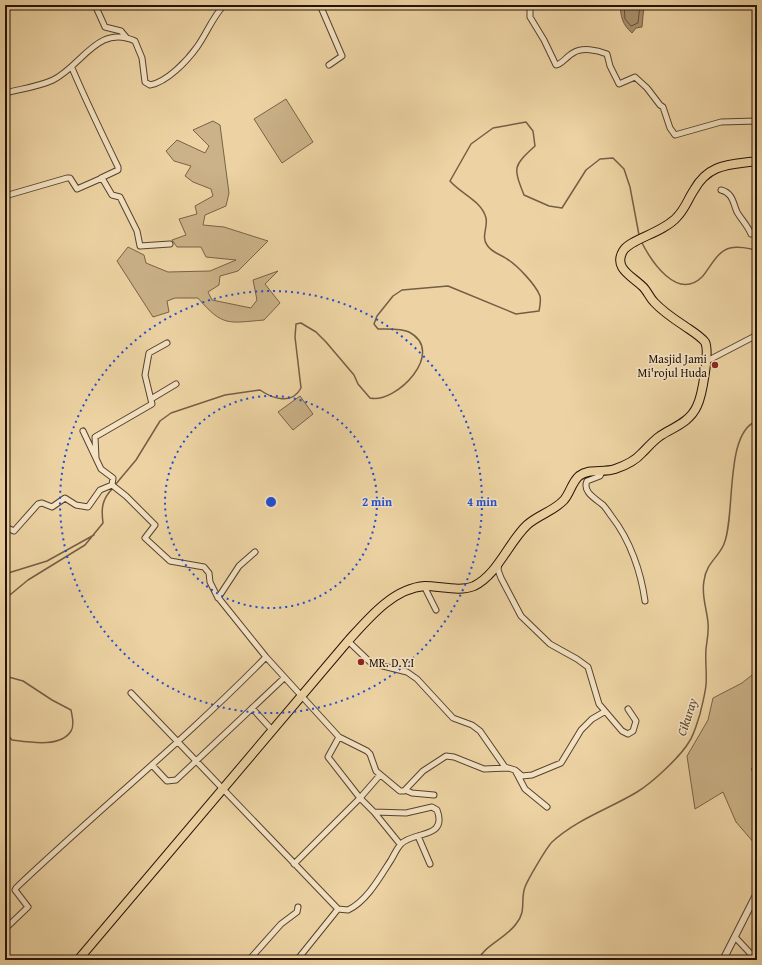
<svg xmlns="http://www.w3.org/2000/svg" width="762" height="965" viewBox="0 0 762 965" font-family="'Gentium Book Plus',serif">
<rect width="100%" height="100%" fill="#edd3a3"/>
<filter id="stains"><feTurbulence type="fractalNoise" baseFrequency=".005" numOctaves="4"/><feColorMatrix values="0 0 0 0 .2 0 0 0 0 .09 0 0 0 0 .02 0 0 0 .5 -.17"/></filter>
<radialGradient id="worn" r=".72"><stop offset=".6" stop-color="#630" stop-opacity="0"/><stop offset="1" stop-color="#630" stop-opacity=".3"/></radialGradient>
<path fill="#cbb288" stroke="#786248" d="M286,99l27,43 -31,21 -28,-44z
M213,121l7,4 9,68 -3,13 -21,9 -2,10 21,2 44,14 -30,30 -18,5 -1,9 -11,7 4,8 39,8 6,-8 -4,-20 25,-9 -13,13 15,19 -16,17c-36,3 -41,7 -66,-22h-23l-8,3 2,11 -16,5 -36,-56 11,-14 16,8 2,8 22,9 42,-1 26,-11 -30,-3 -5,-10h-24l-5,-7 14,-5 -7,-16 18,-5 -2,-8 18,-10 -2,-7 -18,-7 -8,-6 6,-10 -17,-5 -8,-10 11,-11 28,13 4,-7 -16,-16z
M300,396l13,18 -20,16 -15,-18z
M757,671v93l-6,5 6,7v68h-2l-19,-22 -13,-30 -28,17 -8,-53 21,-36 5,-22 29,-15z"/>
<path fill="#a9916e" stroke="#745e45" d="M620,5h24l-2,22 -6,1 -4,5c-10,-9 -11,-16 -12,-28z"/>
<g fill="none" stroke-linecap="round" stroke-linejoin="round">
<path stroke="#66523a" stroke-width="1" d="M624,5l1,14 6,7 7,-3 2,-18"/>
<path stroke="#745e45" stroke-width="1.5" d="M641,241c10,20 36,60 61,36 8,-9 15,-26 28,-29 7,-2 20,0 27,3
M115,485l21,-25 24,-39 11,-8 54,-18 35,-5c13,9 32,15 41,-2l-6,-51 1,-13 5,-1 15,9 10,10 28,33 4,9 12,14c26,6 77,-46 39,-66 -8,-4 -22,-3 -31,-3l-4,-5 3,-8 16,-20 9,-6 46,-4 68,28 23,-3c1,-5 2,-11 1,-15 -4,-11 -23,-31 -33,-37 -7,-5 -15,-6 -20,-14 -6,-8 1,-18 -1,-27 -4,-17 -25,-24 -36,-37l21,-37 22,-16 33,-6 7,9 2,15c-22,20 -22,21 -11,49l25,11 13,2 24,-38 14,-11 13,-1 11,11 6,18 9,48
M5,574l42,-13 47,-26
M5,599l23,-19 57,-35 18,-22c-2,-15 -1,-24 10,-35
M5,676l18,5 29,19 19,10c1,6 4,15 0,21 -10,17 -43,11 -59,9l-7,-8
M478,960c7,-15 28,-22 38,-36 11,-13 4,-24 9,-37 3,-8 22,-40 27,-45 25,-23 57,-33 85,-50 15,-9 43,-35 52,-50 5,-7 8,-19 11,-28 2,-9 5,-19 6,-29 1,-12 -1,-24 0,-36 1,-9 3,-17 2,-26 -1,-14 -7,-28 -4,-42 2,-18 15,-24 20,-37 12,-29 0,-112 33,-123"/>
<defs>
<path id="minor" d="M95,5l10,22 16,4 5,6
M320,5l22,51 -13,9
M530,5v12l14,23 12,25c5,0 11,-9 17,-12 9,-6 24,-3 34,1l3,12 9,18 16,-7 12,11 13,17 3,2 7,21 5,7 46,-13 36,-1
M72,68c14,33 30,66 46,99v3l-17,8
M5,93c15,-4 33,-6 48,-13 29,-14 44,-56 82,-39l7,17 3,24 5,3c17,-3 37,-24 47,-38 10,-14 15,-29 27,-42
M721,190c12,3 12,13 16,22 4,7 11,14 14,22
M5,196l62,-18h3l7,11 25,-11 10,17 8,2 17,34 3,15 30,-2
M705,362l52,-27
M151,399l25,-15
M83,431l18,38 12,9 -1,7
M96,458l-1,-21 57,-33 -7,-29 4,-22 18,-10
M602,472l-2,4 -13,5c-5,11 9,18 16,24 3,3 6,8 9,12 18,23 29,55 33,84
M112,485l14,11 29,29 -10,13 25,23 34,6 5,6 1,9 7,14 49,61 73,80 28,14 3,3 6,17 24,20h4l19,-20 23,-15 8,1 30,12 24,-1
M5,527l9,4 24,-27 4,-1 10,4 13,-9 11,7 12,2 12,-17 12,-5
M499,563l-1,7 3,8 20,38 29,28 27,15 11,8 11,37 23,27 6,3 5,-3 3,-10 -8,-12
M424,586l12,24
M218,598l21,-32 16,-14
M348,641l23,22 36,9 10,7 36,39 19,7 8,6 25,36 10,3 7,6 10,-1 29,-12 20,-33 11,-11 12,-7
M131,693l207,216 -41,51
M252,708l21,23
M152,765l15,16 9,-1 108,-102
M516,772l9,17 22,18
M405,790l7,3 22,2
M374,812l26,32
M418,836l12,28
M294,864l66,-66 20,-23
M338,909l10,1c19,-9 32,-33 43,-50 3,-5 6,-12 10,-16 12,-13 47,-5 36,-34l-5,-3 -26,6 -32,-1 -14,-14 -32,-41 11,-20
M5,929l23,-22 -13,-17 1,-2c82,-78 170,-149 250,-231
M735,937l15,16 4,7
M249,960l32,-36 16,-12 1,-5"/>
<path id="tertiary" d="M723,960l34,-67"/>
<path id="primary" d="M5,959v1
M78,960l270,-319c20,-22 45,-53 77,-55 15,0 35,6 49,0 24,-12 34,-43 53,-61 11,-10 27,-14 37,-25 6,-7 8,-18 15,-24 10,-8 24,-3 36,-7 9,-3 20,-8 27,-16 6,-6 11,-12 18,-17 14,-9 30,-14 37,-30 5,-10 13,-54 8,-64 -4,-5 -10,-9 -16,-13 -12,-8 -25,-16 -35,-27 -5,-5 -7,-12 -12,-16 -10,-10 -29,-18 -19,-35 7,-12 40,-18 54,-34 8,-8 11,-18 17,-27 15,-27 36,-25 63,-29"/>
</defs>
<use href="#minor" stroke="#56422e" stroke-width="7"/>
<use href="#tertiary" stroke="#56422e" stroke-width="8"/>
<use href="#primary" stroke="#241207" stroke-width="10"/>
<use href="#minor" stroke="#f3e2c3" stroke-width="5"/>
<use href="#tertiary" stroke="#f3e2c3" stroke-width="6"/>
<use href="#primary" stroke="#edd3a3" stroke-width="8"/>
</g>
<g fill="none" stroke="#1d4ed8" stroke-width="2" stroke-dasharray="2 4">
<circle cx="271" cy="502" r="106"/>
<circle cx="271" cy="502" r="211"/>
</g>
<g fill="#8f2418" stroke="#f3e2c3" stroke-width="1.5">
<circle cx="715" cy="365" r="4"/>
<circle cx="361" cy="662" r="4"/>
</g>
<g text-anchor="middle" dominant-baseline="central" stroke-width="3.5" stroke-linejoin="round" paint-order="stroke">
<g font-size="12" fill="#241207" stroke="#f3e2c3" text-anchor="end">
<text x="707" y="358">Masjid Jami<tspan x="707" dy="14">Mi'rojul Huda</tspan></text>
<text x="369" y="662" text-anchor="start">MR. D.Y.I</text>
</g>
<g font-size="13" font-style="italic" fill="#594530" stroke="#f3e2c3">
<text transform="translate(687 717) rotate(-72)">Cikuray</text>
</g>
</g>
<circle cx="271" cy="502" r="6" fill="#1d4ed8" stroke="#f3e2c3" stroke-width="2"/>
<g font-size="12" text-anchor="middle" font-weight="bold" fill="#1d4ed8" stroke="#f3e2c3" stroke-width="3.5" stroke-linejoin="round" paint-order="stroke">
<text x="377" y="506">2 min</text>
<text x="482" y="506">4 min</text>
</g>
<rect width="762" height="965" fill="none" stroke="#edd3a3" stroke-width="20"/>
<rect x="6" y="6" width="750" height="953" fill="none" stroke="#241207" stroke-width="2"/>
<rect x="10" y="10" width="742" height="945" fill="none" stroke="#241207"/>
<rect width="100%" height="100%" filter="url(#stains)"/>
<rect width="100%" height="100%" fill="url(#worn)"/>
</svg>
